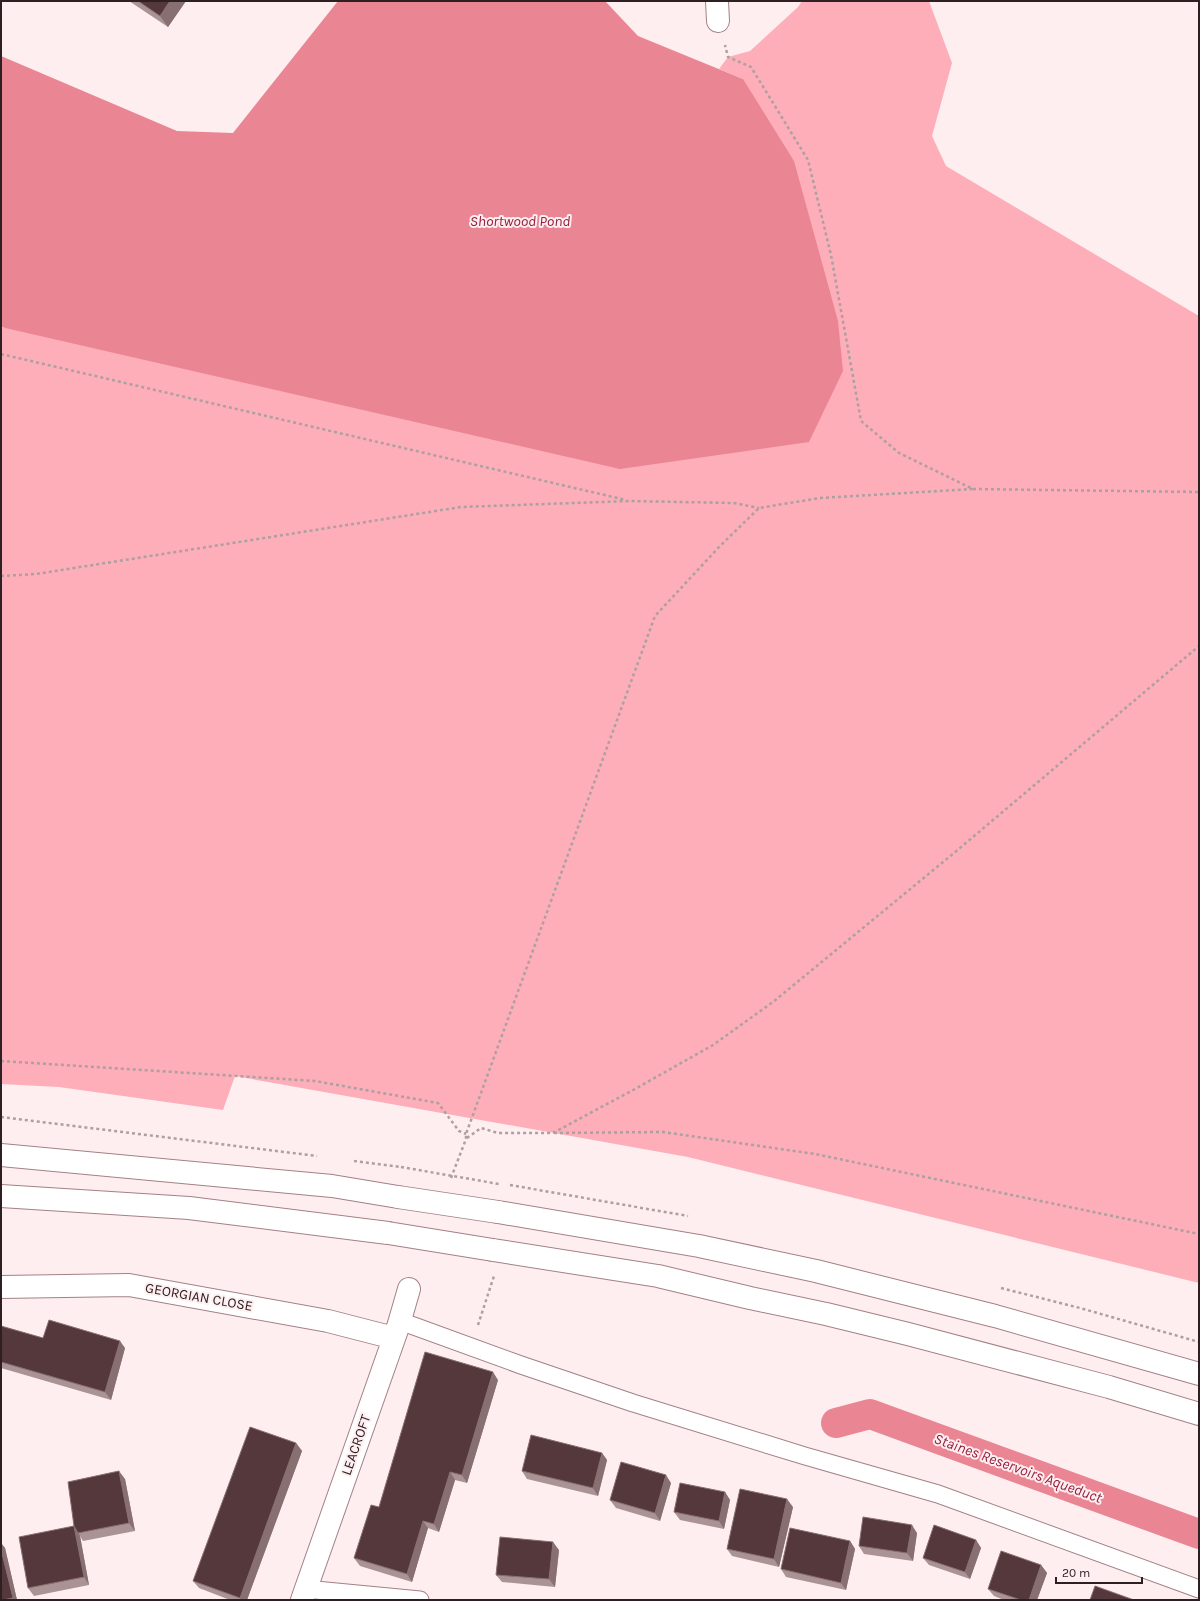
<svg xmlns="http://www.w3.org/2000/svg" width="1200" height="1601" viewBox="0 0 1200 1601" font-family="Karla,sans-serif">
<rect width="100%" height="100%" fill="#feeeef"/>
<path fill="#fdaeb8" d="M802,1h127l23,62 -20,73 14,30 253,150v967l-511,-126 -453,-81 -12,34 -164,-23 -58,-3v-757l2,1 740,-249 -24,-10 9,-12 22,-6 48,-44z"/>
<path fill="#ea8594" d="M338,1h267l33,35 105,43 51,82 44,160 5,50 -34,71 -189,27 -619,-142v-271l176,75 56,2z"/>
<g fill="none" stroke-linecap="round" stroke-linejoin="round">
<path stroke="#ea8594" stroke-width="30" d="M836,1423l34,-9 329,120"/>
<defs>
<path id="lane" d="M400,1321l121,44 112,38 172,53 133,38 261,95
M305,1589l115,11"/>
<path id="street" d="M717,1l1,20
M1,1287l128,-2 199,36 66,17
M302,1600l96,-273 11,-38"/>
<path id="highway" d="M1,1155l331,31 66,11
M1,1196l188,12 199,25
M498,1212l201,34 117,25 179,45 204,58
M493,1250l165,26 92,22 76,16 82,20 201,53 90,27"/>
</defs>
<use href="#lane" stroke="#a38185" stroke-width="19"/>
<use href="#street" stroke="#a38185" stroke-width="24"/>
<use href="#highway" stroke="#a38185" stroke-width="24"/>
<path stroke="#ae9fa1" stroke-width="2.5" stroke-dasharray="3 3" stroke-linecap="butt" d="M1,354l625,146
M973,489l226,3
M1,576l35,-2 425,-67 169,-6 104,2 25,5
M1,1061l314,20 123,22 21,28 7,3
M1,1117l316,39
M554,1133l109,-1 152,22 384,80
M467,1138l14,-10 17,5h55l82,-44 78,-44 60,-43 181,-149 245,-207
M354,1161l47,6
M451,1178l15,-39v-5l189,-518 65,-70 39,-38 61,-10 153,-9 -74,-36 -38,-32 -30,-166 -23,-95 -57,-93 -23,-10 -3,-12
M510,1185l178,31
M1001,1288l79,20 119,34
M478,1325l16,-49"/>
<use href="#lane" stroke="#fff" stroke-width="17"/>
<use href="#street" stroke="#fff" stroke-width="22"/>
<use href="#highway" stroke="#fff" stroke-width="22"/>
<defs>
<path id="highway-bridge" d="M398,1197l100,15
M388,1233l105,17"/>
</defs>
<use href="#highway-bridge" stroke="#a38185" stroke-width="24" stroke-linecap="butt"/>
<path stroke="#ae9fa1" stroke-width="2.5" stroke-dasharray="3 3" stroke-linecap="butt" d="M401,1167l98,17"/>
<use href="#highway-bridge" stroke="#fff" stroke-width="22"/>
</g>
<path fill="#aa9395" d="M129,1h57l-18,26z
M1,1326l42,12 82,10 -14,52 -110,-32z
M498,1380l-31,103 -12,-3 -16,52 -11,-4 -16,54 -52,-16 -6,-8 25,-51z
M296,1443l6,8 -55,149h-17l-31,-12 -6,-7z
M602,1453l5,7 -9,36 -71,-17 -5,-8z
M125,1479l10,52 -52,10 -3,-5 9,49 -55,11 -6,-8 46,-62z
M671,1483l-11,38 -44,-13 -6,-8z
M725,1492l5,8 -6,29 -44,-9 -6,-8z
M793,1507l-14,60 -47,-11 -5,-7z
M917,1533l-4,28 -49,-7 -5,-8z
M976,1540l5,8 -11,31 -41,-14 -6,-7z
M850,1541l5,8 -9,41 -60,-13 -5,-8z
M1,1543l4,5 12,52h-16z
M559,1550l-4,37 -53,-5 -6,-7z
M1041,1565l6,8 -10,27h-33l-10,-4 -6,-7z"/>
<path fill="#886f71" d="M170,1h16l-18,26 -8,-11z
M120,1341l5,7 -14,52 -6,-8z
M493,1372l5,8 -31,103 -5,-8z
M296,1443l6,8 -55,149h-6l-1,-2z
M602,1453l5,7 -9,36 -5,-8z
M119,1471l6,8 10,52 -6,-8z
M450,1472l5,8 -16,52 -5,-8z
M666,1475l5,8 -11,38 -5,-8z
M725,1492l5,8 -6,29 -5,-8z
M787,1499l6,8 -14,60 -5,-8z
M423,1521l5,7 -16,54 -5,-8z
M912,1525l5,8 -4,28 -6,-8z
M74,1526l6,10 9,49 -5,-8z
M976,1540l5,8 -11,31 -5,-7z
M850,1541l5,8 -9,41 -5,-7z
M553,1542l6,8 -4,37 -6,-8z
M1,1543l4,5 12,52h-3l-1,-2 -12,-49z
M1041,1565l6,8 -10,27h-8z"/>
<path fill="#55383b" stroke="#886f71" d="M138,1h32l-10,15z
M49,1320l71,21 -15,51 -104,-30v-36l42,12z
M425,1352l68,20 -31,103 -12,-3 -16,52 -11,-3 -16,53 -53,-16 17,-53 8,2z
M250,1427l46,16 -56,155 -47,-17z
M531,1435l71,18 -9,35 -71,-17z
M621,1462l45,13 -11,38 -45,-13z
M119,1471l10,52 -51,10 -4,-7 -6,-44z
M680,1483l45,9 -6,29 -45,-9z
M740,1489l47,10 -13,60 -47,-10z
M863,1517l49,8 -5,28 -48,-7z
M934,1525l42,15 -11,32 -42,-14z
M74,1526l10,51 -56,11 -9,-51z
M790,1528l60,13 -9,42 -60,-14z
M500,1537l53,5 -4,37 -53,-4z
M1,1549l12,49 -11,2h-1z
M1001,1551l40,14 -12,35h-8l-33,-11z
M1095,1586l39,14h-44z"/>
<g text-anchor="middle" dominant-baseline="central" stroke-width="4" stroke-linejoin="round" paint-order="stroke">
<g font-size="14" fill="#2e2022" stroke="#feeeef">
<text transform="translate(199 1297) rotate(10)">GEORGIAN CLOSE</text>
<text transform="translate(356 1445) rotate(-71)">LEACROFT</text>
</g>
<g font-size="15" font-style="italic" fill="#951e3e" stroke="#feeeef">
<text x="520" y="221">Shortwood Pond</text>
<text transform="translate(1018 1468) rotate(20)">Staines Reservoirs Aqueduct</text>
</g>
</g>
<rect width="1200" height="1601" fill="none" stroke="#2e2022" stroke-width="4"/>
<path d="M1056 1577v6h86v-6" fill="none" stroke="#2e2022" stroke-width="2"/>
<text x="1062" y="1577" font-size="12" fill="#2e2022" stroke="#feeeef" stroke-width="3" paint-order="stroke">20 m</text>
</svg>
